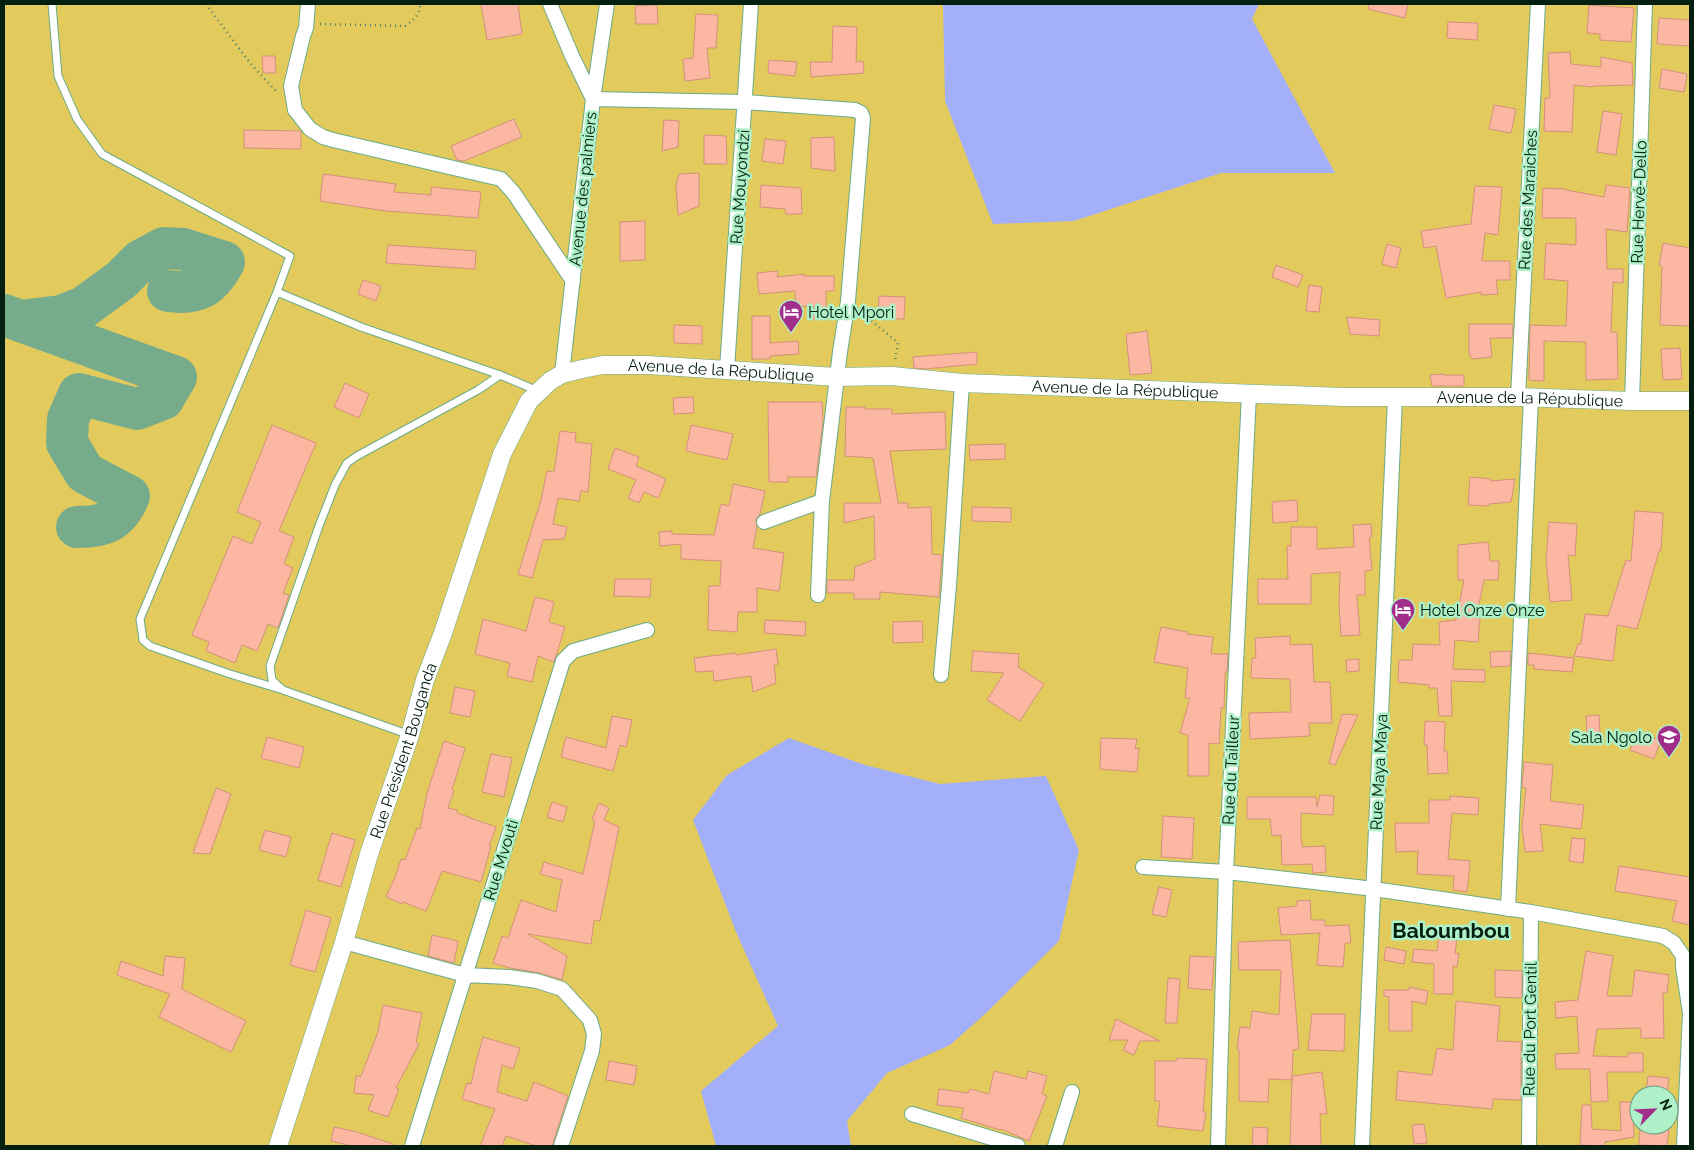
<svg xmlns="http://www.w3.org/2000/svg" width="1694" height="1150" viewBox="0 0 1694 1150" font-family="Raleway,sans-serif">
<rect width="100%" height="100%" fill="#aef0c7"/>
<path fill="#e2ca5d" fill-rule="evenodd" d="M4,4h1686v1142h-1686zM1639,1095h30v30h-30z"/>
<path fill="#a4affa" d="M943,4h316l-7,15 83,154h-114l-147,48 -81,3 -48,-123z
M789,738l76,27 75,19 106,-8 33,74 -20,91 -74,73 -35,31 -63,28 -40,48 4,25h-135l-15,-55 77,-65 -42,-94 -43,-112 34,-45z"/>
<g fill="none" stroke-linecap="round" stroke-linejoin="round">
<path stroke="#76ac8c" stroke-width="42" d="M4,315l172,62 -13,22 -26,10 -58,-15 -11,25 -1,24 18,30 44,23c-11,26 -25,31 -52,31
M20,321l41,-5 23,-9 37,-27 19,-19 24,-13 19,1 41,13c-14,26 -27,33 -56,29"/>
</g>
<path fill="#fcb7a2" stroke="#d3917d" d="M481,4h37l4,30 -35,6z
M1369,4h39l-3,14 -37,-9z
M657,5l1,19h-22l-1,-18z
M1589,5l45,3 -3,34 -31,-2v-6l-13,-1z
M696,14l22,1 -2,33h-9l3,30 -25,3 -2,-22 10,-1z
M1659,18l31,2v26l-33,-2z
M1448,22l30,1 -1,17 -30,-2z
M833,26l24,1 -1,35 7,-1 1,12 -53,4 -1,-15h22z
M1570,52l1,12 30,3v-10l31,6 1,22 -40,1v1l-19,-2 -2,47 -28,-1 1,-33h5l-2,-45z
M262,56h13l1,17h-13z
M769,60l28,2 -2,14 -27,-3z
M1662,69l25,5 -3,18 -25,-4z
M1494,105l22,4 -5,24 -22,-4z
M1603,111l19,3 -6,41 -19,-3z
M514,119l8,18 -58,24 -7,-1 -6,-14z
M664,120l15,1 -1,26 -16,4z
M244,130l57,1v18l-57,-1z
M704,135l22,1 1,28h-23z
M834,137l1,34 -24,-3v-30z
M765,139l21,2 -3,23 -21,-3z
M699,173v33l-21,9 -2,-30 3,-11z
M323,174l73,10 -2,8 37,3v-8l50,5 -3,26 -92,-7 -66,-10z
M761,185l40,3 1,26h-16l-1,-5 -25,-2z
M1606,185l24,3 -3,44 -21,-3 1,40h16v14l-10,-1 -2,50h6l1,47 -32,1v-38l-42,-1v40l-15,-1 1,-55 36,1 2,-45 -24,-2 2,-36 30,2v-27h-34l1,-30 23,1v1l38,7z
M1475,186l27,1 -4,48 -13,-2 -3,28h28v19h-14l2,14 -17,1v-3l-35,6 -10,-52 -12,2 -3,-17 50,-7z
M645,221v39l-25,1v-39z
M1663,243l27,5v78l-30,-1 2,-59 -3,-1z
M1387,244l14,4 -5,20 -14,-4z
M388,245l88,6 -1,18 -89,-6z
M1276,265l27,10 -5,12 -26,-10z
M778,271l-1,6 27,-3v2h30v15h-8v28h-13l1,-13 -18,1 -1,-16 -36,3 -2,-21z
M363,280l18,6 -5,15 -18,-7z
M1309,285l13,2 -3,25 -13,-1z
M879,296l26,1 -1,22 -26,-1z
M752,316h18v27l28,-2 1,13 -29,2v3h-18z
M1347,317l33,3 -1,16 -29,-2z
M1469,324h42l2,1 -1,13h-22l2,19 -20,2 -3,-5z
M674,325l28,1v18l-28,-1z
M1147,331l5,42 -22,2 -4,-41z
M1680,348l2,31 -19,1 -2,-31z
M977,352v12l-52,5 -11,-1 -1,-11z
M1443,374v1h21v11h-32l-2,-11z
M345,383l24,11 -10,24 -25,-11z
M693,397l1,16 -20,1 -1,-16z
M768,402h54l1,20 -7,55h-29l1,5h-19z
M846,407h19v2h27v5l53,-2 1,37 -56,2 8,52h10v5l23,-1 1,47 10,1 -3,42 -59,-5v7h-26v-6h-27v-13h27l1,-13 20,-8 -1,-43 -30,7v-20h37l-8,-45 -28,-2z
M272,425l44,18 -37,88 15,6 -10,27 9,4 -10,25 6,2 -11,33 -10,-4 -11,27 -15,-6 -7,18 -29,-12 3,-9 -17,-7 41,-99 19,8 9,-22 -24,-10z
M691,425l42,9 -6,26 -41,-9z
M560,431l16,2 -1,9 17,2 -4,48 -7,-1 -2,10 -21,-3 -5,26 14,3 -3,12 -21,1 -11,38 -14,-4 23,-74 6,-29 7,1z
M1005,444v15l-35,1 -1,-15z
M615,448l24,9 -3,9 30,13 -8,19 -14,-6 -5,11 -11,-5 8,-18 -28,-11z
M1470,477l21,2v2l24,-2 -4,23 -22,2v2l-21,-1z
M733,484l32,7 -5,23 -4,6 1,7 -4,21 31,5 -5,38 -22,-3v24h-19l-1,20 -29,-2 1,-44h11l1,-25 -40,-2v-15l-21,2 -1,-14 13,-1v3l42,1 7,-31 8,2z
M1297,500l1,21 -25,2 -1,-21z
M972,507l39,1v14l-39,-1z
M1635,511l28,2 -2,38h-2l-22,78 -20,-4 -4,36 -39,-5 4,-12h3l4,-30 23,2 18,-56 5,1z
M1549,522l28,2 -2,32 -7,-1 4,45 -22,2 -4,-42z
M1371,524l1,13 -3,1 3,32 -7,1v24h-8l3,40 -19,1 -2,-32 1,-32 -29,2v30h-53v-25h30l-1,-33h4v-19h26v22l37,-2 -1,-22z
M1488,542l2,19h9l-1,19h-14l-8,38h4l-2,24 -23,-2 -2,29 32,1v12l-34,-1 1,35h-13l-2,-28h-8v-3l-31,-3 1,-22h13l1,-16 27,1 -1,-23 17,-2 8,-40h-6v-35z
M615,579h36l-1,18 -36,-1z
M535,597l19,5 -5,20 16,5 -11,35 -16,-6 -6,26 -25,-6 3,-13 -35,-9 8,-35 43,12z
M765,620l41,2 -1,14 -41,-3z
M922,621l1,21 -30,1v-21z
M1161,627l26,5v2l26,3 -2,17h17l-1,18 -2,1 -1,35h-3l-2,36 -10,-1v33h-21v-41l-8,-2 10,-35h-5l3,-30 -34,-6z
M1290,636v9l22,-1 2,38h16l2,41h-23l1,13 -60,3 -1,-26 42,-1 -1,-33 -39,-1 1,-20h4l-1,-20z
M776,649l2,15 -4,1 2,18 -23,9 -2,-16 -37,5 -1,-10 -17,1 -2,-14 42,-5v2z
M973,651l46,3 -1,13 26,17 -24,37 -33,-21 17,-27 -33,-2z
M1511,651l-1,15 -19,1 -1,-15z
M1528,653l46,5 -2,14 -38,-3v-4h-6z
M1359,659v12l-12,1 -1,-12z
M455,687l20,4 -5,26 -20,-4z
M1342,714l16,1 -23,50 -6,-2z
M1599,715l1,18 -13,1 -1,-18z
M612,716l20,4 -6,27 -6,-2 -7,26 -52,-14 5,-20 40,11z
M1425,721l20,1 -1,29h3l1,22 -20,1 -1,-29h-3z
M1637,732l24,8 -7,19 -24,-9z
M267,737l37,10 -5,21 -38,-10z
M1101,738l36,1 -2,10 4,-1 -2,24 -37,-3z
M444,741l21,7 -13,42 2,1 -6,17 9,2v3l39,14 -7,19h2l-10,36 -39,-11 -16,40 -23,-9 -1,2 -16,-7 10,-22 5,-16 4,1 12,-32 3,1 7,-36z
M491,754l21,4 -8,39 -22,-5z
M1524,762l29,3 -3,36 34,4 -3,24 -41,-5 3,27 -18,1 -3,-25 4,-39 -4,-1z
M216,788l15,6 -21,60 -17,-1z
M1320,795l14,1 -1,19 -32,-2v28h1v6l23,-1 1,26 -13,1 -1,-9 -30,1 -1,-30 -9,1 -2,-17h-23v-22h69l1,10z
M1450,796l29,2 -1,17 -26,-2 -4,46 22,2 -3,31 -14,-2 1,-14 -37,-2 1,-23 -22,1 -1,-29h34v-23h21z
M552,802l15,5 -4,15 -16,-5z
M599,803l10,5 -5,12 15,7 -19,94 -6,-1 -3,24 -63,-10 39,22 -5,24 -22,-7 -30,-5 -17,-5 9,-27 6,2 13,-38 35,12 6,-32 -22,-6 4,-12 39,12 12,-53 -3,-2z
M1163,816l31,2 -2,41 -31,-2z
M265,830l26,7 -5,20 -27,-7z
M332,833l23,7 -14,47 -23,-7z
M1572,838l13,1 -2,24 -14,-2z
M1619,866l71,11v48l-18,-4 5,-20 -62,-10z
M1159,887l13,3 -6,27 -14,-3z
M1310,900l1,20h14v6l24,-1 2,18h-6l-2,24 -26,-2 3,-32 -39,2 -3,-27 19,-2v-5z
M306,910l25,8 -16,54 -25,-7z
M1440,927l18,2 -3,25 4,-1 -2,14 -4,-1v28h-19v-30l-22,-2 2,-13 23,2z
M432,935l26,6 -4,22 -26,-7z
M1290,940l9,109 -6,1 -1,30 -23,-1 -1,23 -29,-1v-52h-2l3,-22 10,1 2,-17 27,4 2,-45h-42l-1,-28z
M1386,947l20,4 -2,13 -20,-4z
M1586,951l27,5 -6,40h25l3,-26 34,5 -2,18h-4l1,45h-23v-10l-44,1 -4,27 35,1v-4h15v19h-36l1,29 -17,1 -1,-33h-34l-1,-15 24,-1 -2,-37 -21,2 -1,-16 23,-2z
M165,956l20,2 -3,31 64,32 -15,31 -72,-35 11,-23 -53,-19 4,-14 42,15z
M1190,956l24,1 -2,33 -24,-2z
M1495,970l27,1v27l-27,-1z
M1168,978l12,1 -3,44h-12z
M1409,987l19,4 -2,13 -14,-3v30h-23v-34l-5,-1v-6h25z
M1456,1001l44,5 -3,35 24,1v58l-28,-1 -1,10 -96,-9 2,-29 34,4 5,-27 16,2z
M383,1005l39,8 -6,30 3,1 -23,44 3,1 -11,28 -20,-7 6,-15 -20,-2 2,-17h5l17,-44z
M1312,1014h33l-1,37 -36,-1z
M1116,1019l44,22h-20l-6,14 -11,-5 5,-10h-19z
M483,1037l37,11 -7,21 -11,-4 -5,27 30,9 7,-19 34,14 -16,50h-16l-30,-10 -4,10h-22l15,-37 -33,-10 5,-16 4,1 5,-22z
M1177,1058l30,1 -4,53h3l-3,19 -46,-5 3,-25h-5v-40h21z
M609,1061l28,5 -3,19 -28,-5z
M994,1071l32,8 2,-8 19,5 -5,18 5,2 -18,45 -28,-12 -1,1 -39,-12 3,-10 -27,-3 2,-16 29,4 2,-4 19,5z
M1322,1072l5,42h-7l1,32h-31l2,-70z
M1648,1076l21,2 -2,17h-21z
M1620,1102h13l1,35 -29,5 -1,4 -24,-1 2,-40h9l1,24 29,2z
M1424,1124l3,19 -13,1 -2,-19z
M334,1127l23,5 36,12v2h-41l-21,-5z
M1253,1127l15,1 -1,18h-15z
M1640,1127l29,2 -2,17 -28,-1z"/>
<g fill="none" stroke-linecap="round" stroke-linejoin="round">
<defs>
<path id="service" d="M52,4l6,72 19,43 25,35 188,102 -13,36 84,35 139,48 38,16
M277,292l-137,327 3,21 7,6 80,28 50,15
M410,735l-127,-45 -11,-10 -2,-14 49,-140 16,-41 12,-22 10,-7 121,-66 22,-15"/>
<path id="minor" d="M308,4l-2,24 -3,8 -12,50 4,24 15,19 13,8 10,3 168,39 12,13 60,89
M550,4l22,52 21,43 152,3 110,8 6,3 2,5 -15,183 -8,51 -18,149 -4,94
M727,369l24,-365
M562,374l31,-275 14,-95
M1518,397l20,-393
M1632,401l13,-397
M764,522l58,-21
M941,675l8,-89 13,-203
M1143,867l83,5 148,17 157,23 132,24 11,7 9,13v11l7,46 -6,133
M1508,909l23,-512
M344,942l121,33 44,2 28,4 25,8 28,31 4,14 -2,17 -31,95
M912,1114l106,32
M412,1146l151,-485 10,-10 74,-21
M1055,1146l17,-54
M1218,1146l8,-274 23,-478
M1362,1146l33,-748
M1529,1146l2,-234"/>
<g id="tertiary">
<path id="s1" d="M278,1146l66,-204 25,-88 41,-119 15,-55 18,-47 59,-179 27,-53 21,-20 12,-7 20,-5 21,-4h45l189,12 55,-1 70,7 381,14h175l114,4h58"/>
</g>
</defs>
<use href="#service" stroke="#6bab85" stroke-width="9"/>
<use href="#minor" stroke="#6bab85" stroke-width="16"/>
<use href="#tertiary" stroke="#6bab85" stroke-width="19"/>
<path stroke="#558267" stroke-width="2.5" stroke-dasharray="1 4" stroke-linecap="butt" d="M206,4l44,59 26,28
M320,24l85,2c9,-6 15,-11 15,-22
M860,311l38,32 -3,18"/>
<use href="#service" stroke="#fff" stroke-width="7"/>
<use href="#minor" stroke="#fff" stroke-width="14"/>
<use href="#tertiary" stroke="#fff" stroke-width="18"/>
</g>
<defs>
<symbol id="hotel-pin" viewBox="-11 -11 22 30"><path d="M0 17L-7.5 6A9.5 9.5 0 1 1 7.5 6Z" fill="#a12e8a" stroke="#aef0c7"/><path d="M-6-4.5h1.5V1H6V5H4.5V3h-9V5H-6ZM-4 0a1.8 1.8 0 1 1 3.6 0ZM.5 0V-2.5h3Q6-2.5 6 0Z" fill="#fff"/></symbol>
<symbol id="school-pin" viewBox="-11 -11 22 30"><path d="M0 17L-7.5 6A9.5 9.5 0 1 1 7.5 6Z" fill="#a12e8a" stroke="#aef0c7"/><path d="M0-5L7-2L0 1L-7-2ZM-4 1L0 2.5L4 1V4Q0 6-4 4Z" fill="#fff"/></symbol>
</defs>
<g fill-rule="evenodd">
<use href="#hotel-pin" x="777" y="298" width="28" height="38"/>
<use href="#hotel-pin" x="1389" y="596" width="28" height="38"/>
<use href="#school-pin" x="1655" y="723" width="28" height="38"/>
</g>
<g text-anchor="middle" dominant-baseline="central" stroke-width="5" stroke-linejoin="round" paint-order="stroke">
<g font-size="16" fill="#041e10" stroke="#aef0c7">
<text transform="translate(740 187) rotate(-86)">Rue Mouyondzi</text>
<text transform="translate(583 189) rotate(-84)">Avenue des palmiers</text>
<text transform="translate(1528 200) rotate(-87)">Rue des Maraiches</text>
<text transform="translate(1639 202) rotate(-88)">Rue Hervé-Dello</text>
<text stroke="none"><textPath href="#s1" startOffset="990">Avenue de la République</textPath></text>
<text stroke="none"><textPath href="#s1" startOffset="1395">Avenue de la République</textPath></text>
<text stroke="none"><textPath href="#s1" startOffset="1800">Avenue de la République</textPath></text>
<text stroke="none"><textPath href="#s1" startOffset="415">Rue Président Bouganda</textPath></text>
<text transform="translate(1231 770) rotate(-87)">Rue du Tailleur</text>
<text transform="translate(1379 772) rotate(-87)">Rue Maya Maya</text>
<text transform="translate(501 860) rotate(-73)">Rue Mvouti</text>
<text transform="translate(1530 1029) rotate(-89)">Rue du Port Gentil</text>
</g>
<g font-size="16" fill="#041e10" stroke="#aef0c7" text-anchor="start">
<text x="808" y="312">Hotel Mpori</text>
<text x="1420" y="610">Hotel Onze Onze</text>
<text x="1652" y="737" text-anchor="end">Sala Ngolo</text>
</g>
<g font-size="21" font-weight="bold" fill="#041e10" stroke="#aef0c7">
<text x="1451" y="930">Baloumbou</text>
</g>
</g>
<rect width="1694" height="1150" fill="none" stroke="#041e10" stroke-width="10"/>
<g transform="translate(1654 1110) rotate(66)"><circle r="24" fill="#aef0c7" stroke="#6a9c7e"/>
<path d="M0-4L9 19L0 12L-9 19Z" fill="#a12e8a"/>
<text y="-8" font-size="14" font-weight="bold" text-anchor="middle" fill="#041e10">N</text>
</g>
</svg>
